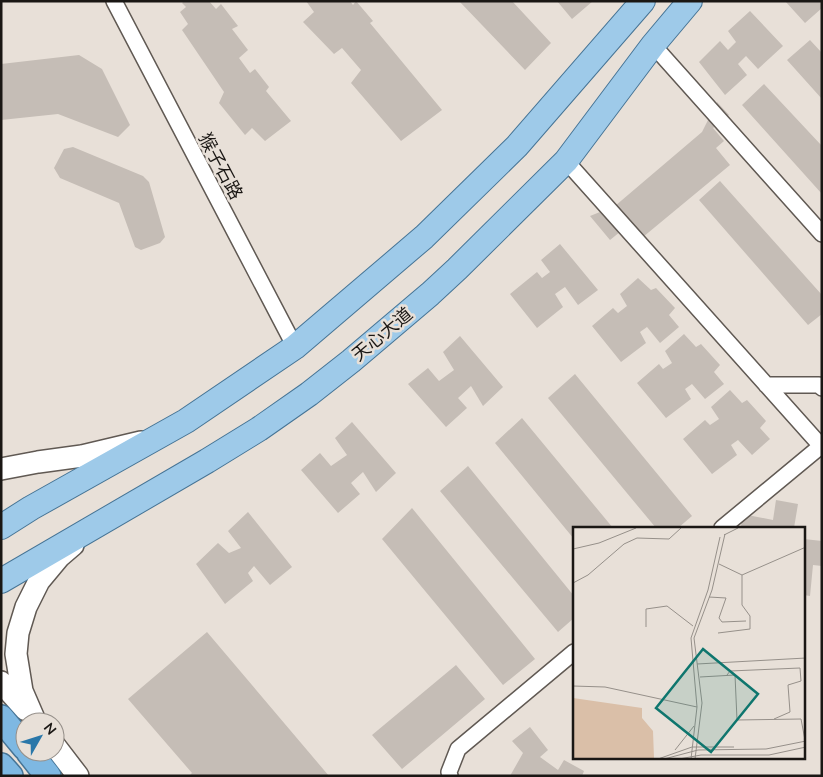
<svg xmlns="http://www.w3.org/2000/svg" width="823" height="777" viewBox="0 0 823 777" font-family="Mulish,'Noto Sans SC',sans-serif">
<rect width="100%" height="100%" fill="#e8e0d8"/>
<path fill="#c5bdb6" d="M184,1h25l7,8 5,-5 17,22 -6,3 16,21 -9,8 11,15 5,-4 14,18 -3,4 25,30 -26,20 -13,-13 -7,7 -26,-32 5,-11 -42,-62 6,-6 -8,-12 6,-5 -4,-4z
M306,1h44l3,4 3,-4 17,20 -3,2 72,87 -41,31 -50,-58 10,-13 -19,-22 -8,6 -31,-32 11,-10z
M459,1h53l39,42 -26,27z
M557,1h36l-21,18z
M785,1h37v7l-17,15z
M750,11l33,35 -25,23 -12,-13 -8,8 9,11 -22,20 -26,-33 21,-21 8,9 8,-8 -8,-11z
M810,40l12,13v46l-35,-39z
M79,55l23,14 28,56 -12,12 -60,-23 -57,6v-56z
M764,84l58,62v48l-80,-89z
M717,102l12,13 -16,13 11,13 -8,7 14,17 -87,72 -12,-14 -21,17 -20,-24 25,-10 87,-74z
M73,147l70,29 6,6 16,55 -5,6 -19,7 -6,-3 -16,-44 -59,-25 -6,-10 10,-19z
M720,181l102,114v19l-14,11 -109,-125z
M560,244l38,46 -20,15 -13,-18 -10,7 8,13 -26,21 -27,-34 27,-22 5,6 8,-6 -9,-12z
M638,278l13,12 5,-2 19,20 -6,7 10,12 -19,16 -13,-16 -7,5 6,11 -25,19 -29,-36 21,-18 5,5 9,-7 -7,-12z
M684,334l12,13 5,-3 19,21 -6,7 10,12 -19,15 -13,-15 -7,5 6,10 -25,19 -29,-35 22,-19 4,5 9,-6 -7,-12z
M460,336l43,51 -20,19 -12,-20 -13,12 9,10 -21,19 -38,-43 20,-16 11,13 15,-11 -11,-18z
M575,374l117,142 -14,12h-22l-108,-130z
M730,390l12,13 5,-3 19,21 -6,7 10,11 -18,16 -14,-15 -7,5 6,10 -25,19 -29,-35 22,-19 5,5 9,-6 -8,-12z
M522,418l91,110h-39v11l-79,-96z
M352,422l44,51 -20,19 -13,-20 -12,11 9,11 -22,19 -37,-43 19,-17 11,13 16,-11 -12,-17z
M468,466l106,130v22l-16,14 -118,-141z
M776,500l22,4 -4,24h-53l1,-14 31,6z
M412,508l123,151 -32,26 -121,-146z
M248,512l44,55 -22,18 -16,-19 -6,7 5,8 -28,23 -29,-40 22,-21 11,10 12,-5 -13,-17z
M804,539l18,2v25l-9,-1 -3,31 -6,-1z
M207,632l122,144h-140l3,-3 -64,-74z
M456,665l29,34 -83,70 -30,-34z
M530,727l18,23 -8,7 18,13 6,-10 20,11 -2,5h-72l13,-23 -11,-12z"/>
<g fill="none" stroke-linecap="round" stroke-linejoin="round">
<defs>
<path id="minor" d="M114,1l181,346
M653,45l169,189
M566,161l255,285 -99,82
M766,385h53l3,3
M450,776l-1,-4 9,-23 116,-97"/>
<path id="secondary" d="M1,469l37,-7 44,-6 59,-14
M1,682l25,28
M35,721l-13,-30 -6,-37 2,-21 8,-26 13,-26 20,-24 14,-12
M55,746l23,30"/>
<path id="primary" d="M1,527l30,-19 155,-87 109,-74 129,-110 93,-91 126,-145
M1,581l206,-120 52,-32 50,-35 42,-33 79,-67 27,-25 109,-108 87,-116 37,-44"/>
<path id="trunk" d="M1,718l24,29
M29,752l19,24
M1,766l9,10"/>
</defs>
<use href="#minor" stroke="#605953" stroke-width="18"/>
<use href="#secondary" stroke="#605953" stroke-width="24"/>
<use href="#primary" stroke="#467495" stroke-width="26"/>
<use href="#trunk" stroke="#467495" stroke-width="28"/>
<use href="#minor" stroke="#fff" stroke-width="15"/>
<use href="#secondary" stroke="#fff" stroke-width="21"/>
<use href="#primary" stroke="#9ecae9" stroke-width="24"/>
<use href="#trunk" stroke="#7eb8e2" stroke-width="25"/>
</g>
<g text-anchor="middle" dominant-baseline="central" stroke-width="5" stroke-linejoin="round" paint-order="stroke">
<g font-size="18" fill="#1a1714" stroke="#e8e0d8">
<text transform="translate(221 166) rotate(62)">猴子石路</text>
<text transform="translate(382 334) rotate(-40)">天心大道</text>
</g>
</g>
<g transform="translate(573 527)">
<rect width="232" height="232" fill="#e8e0d8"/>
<path d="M0,171l69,10v10l11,13 1,27 -81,1z" fill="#dabfa8"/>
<path fill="none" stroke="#96908a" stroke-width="1" d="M151,8l14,-7M0,22l26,-6 37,-15M146,37l23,11M169,48l64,-28M0,56l15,-8 36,-31 13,-6 32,1 12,-11M136,70l17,1 -7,20 3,4 24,-1M73,100v-18l21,-3 26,20M145,106l32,-4v-13l-8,-11v-30M124,137l109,-6M154,148l3,-4 70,-3 1,13 -13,4 2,27 -16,7M127,150l35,-2 2,45 64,-1 4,21M0,159l32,1 92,20M102,223l19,-24M85,232l34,-12h42M91,232l34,-9 68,-1 40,-8M106,232l22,-4h68l37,-8M118,232l6,-52 -6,-69 17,-48 12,-53M122,232l7,-56 -8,-65 18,-48 13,-56"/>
<path fill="#0f766e" fill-opacity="0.15" stroke="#0f766e" stroke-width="2.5" d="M130,122l55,45 -47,58 -55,-44z"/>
<rect width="232" height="232" fill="none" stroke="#1a1714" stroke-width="2.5"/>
</g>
<rect width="823" height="777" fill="none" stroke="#1a1714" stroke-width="5"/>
<g transform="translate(40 737) rotate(51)"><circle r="24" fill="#e8e0d8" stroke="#96908a"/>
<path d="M0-4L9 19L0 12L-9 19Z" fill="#2a77a9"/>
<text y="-8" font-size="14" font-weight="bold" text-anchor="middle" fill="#1a1714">N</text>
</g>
</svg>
